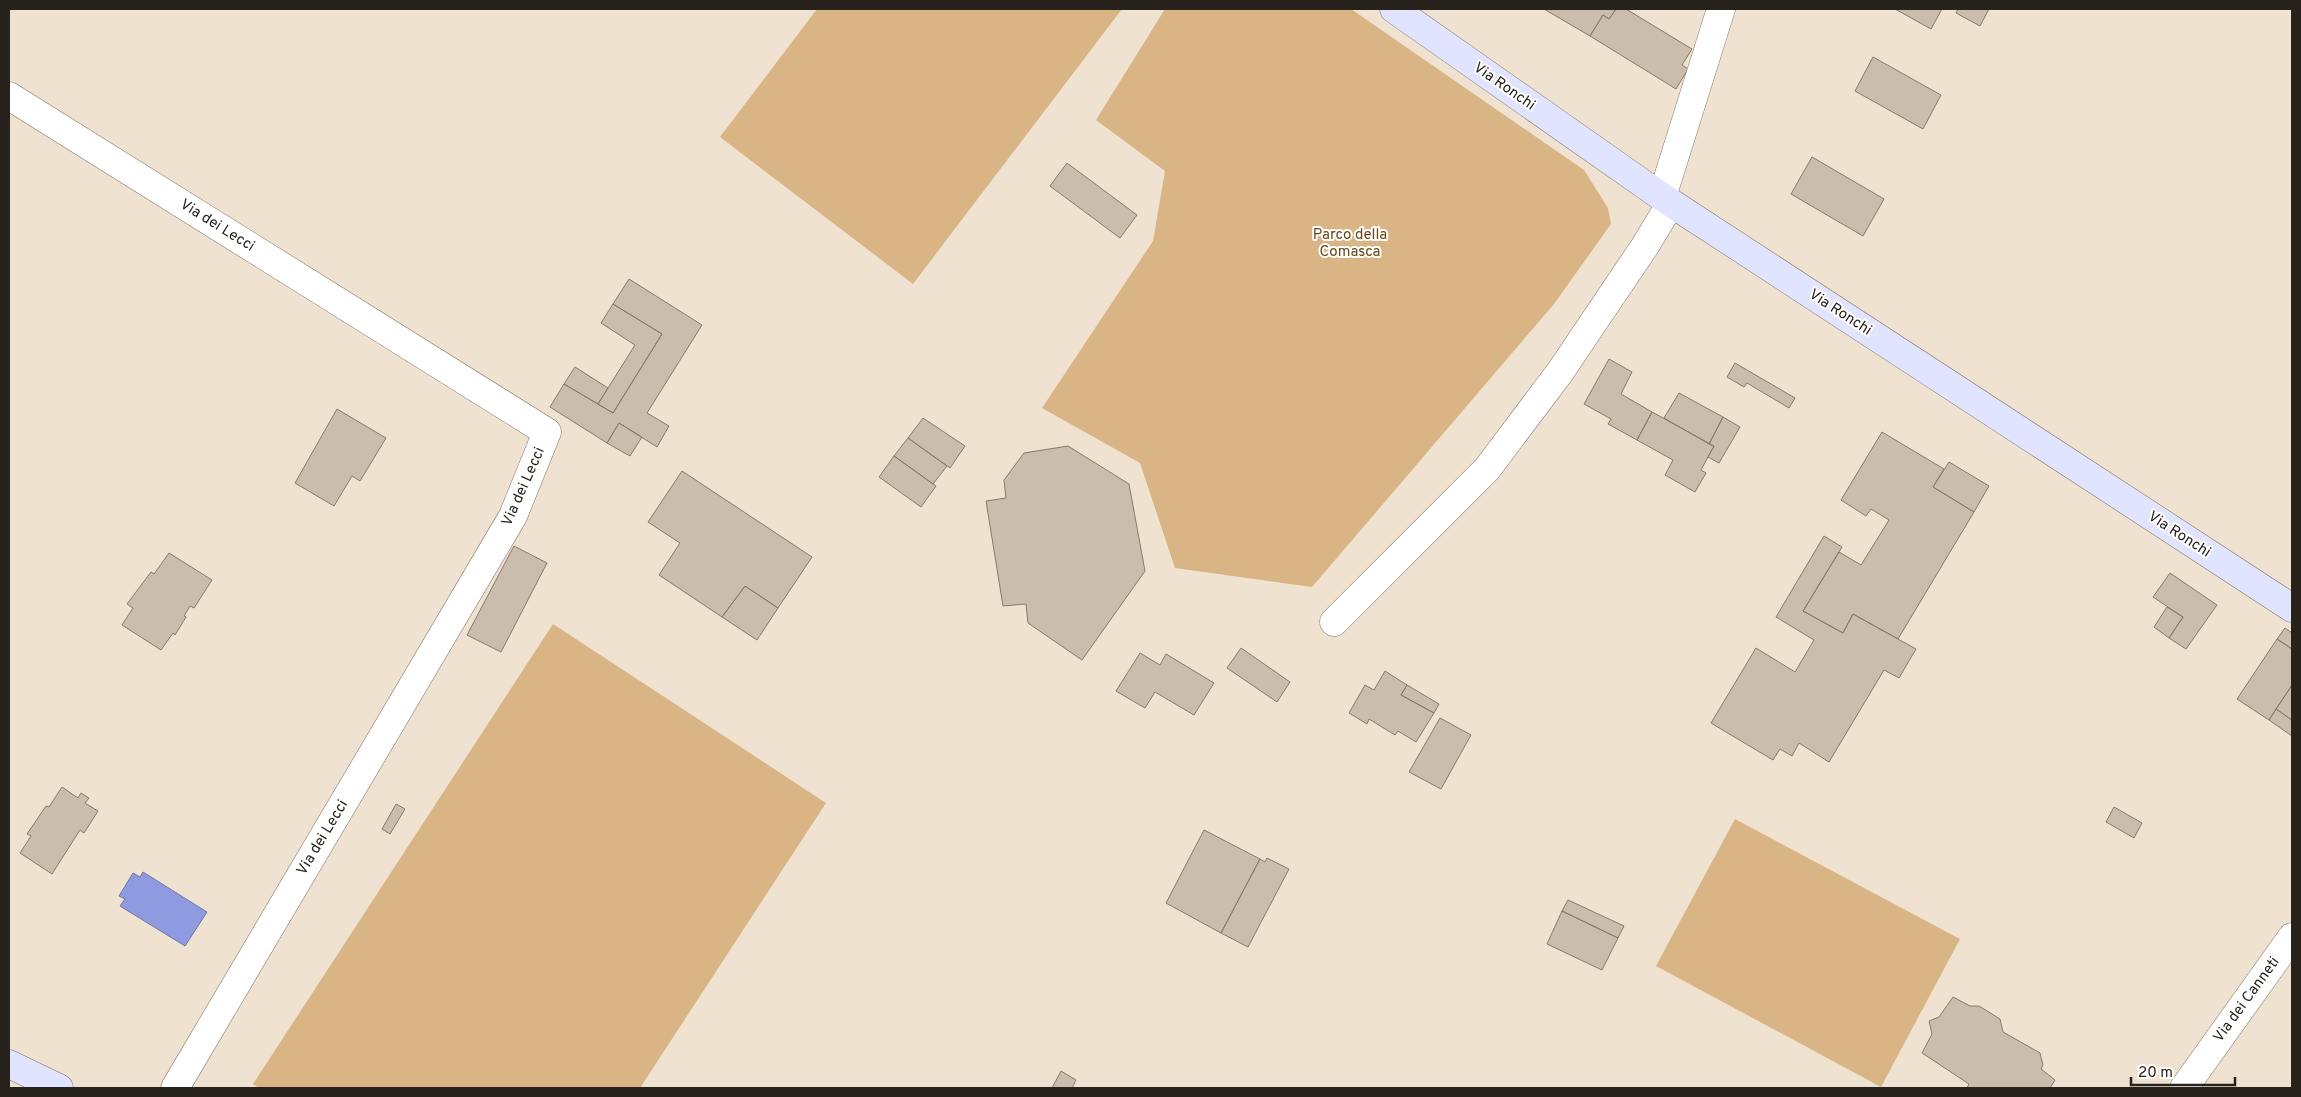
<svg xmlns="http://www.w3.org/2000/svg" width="2301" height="1097" viewBox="0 0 2301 1097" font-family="Overpass,sans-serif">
<rect width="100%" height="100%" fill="#f0e2d1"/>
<path fill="#d9b485" d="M817,9h305l-209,275 -193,-147z
M1165,9h186l233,161 24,38 3,16 -57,80 -242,283 -137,-19 -35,-105 -98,-55 111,-167 12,-70 -69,-51z
M553,624l273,179 -186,285h-381l-6,-4z
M1735,819l225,120 -79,148 -225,-121z"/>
<path fill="#8f9be0" stroke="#7077a5" d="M143,872l64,40 -22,34 -65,-40 5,-7 -6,-3 14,-23 7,4z"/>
<path fill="#cabdad" stroke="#867a6b" d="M1544,9h72l-7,10 -6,-4 -13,21z
M1616,9h10l66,40 -10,16 6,4 -12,20 -86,-53 13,-21 6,4z
M1895,9h47l-11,20z
M1958,9h31l-9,17 -24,-13z
M1873,57l68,38 -18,34 -68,-38z
M1812,157l72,42 -21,37 -72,-42z
M1067,163l70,52 -17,23 -70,-52z
M629,279l73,46 -55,88 22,13 -12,21 -38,-24 -12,20 -57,-36 14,-23 49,29 49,-79 -49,-30z
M613,304l49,30 -49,79 -15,-9 37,-59 -34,-22z
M1609,359l23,13 -11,22 31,18 -15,28 -29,-16 3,-5 -27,-15z
M1735,363l60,35 -6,10 -42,-25 -3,4 -17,-10z
M575,367l33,21 -10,16 -34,-20z
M1679,393l44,24 -14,27 -45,-26z
M337,409l49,29 -26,43 -8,-5 -18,30 -39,-23z
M1652,412l62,34 -13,24 5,3 -11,19 -30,-17 8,-15 -36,-20z
M1723,417l17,10 -21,36 -11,-6 6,-11 -5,-2z
M923,418l42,28 -15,22 -42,-30z
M619,423l23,14 -12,19 -23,-13z
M1882,432l62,37 -11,18 41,25 -76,127 -45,-25 -10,19 -40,-22 36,-59 22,13 28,-45 -18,-11 -5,7 -25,-16z
M908,438l39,28 -14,18 -39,-28z
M1068,446l61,38 16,87 -63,89 -54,-37 -2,-19 -23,2 -17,-105 20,-3 -2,-18 20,-27z
M894,456l42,30 -15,21 -42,-30z
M1949,462l40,24 -15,26 -41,-25z
M682,471l130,86 -34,51 -33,-22 -23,31 -63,-42 21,-32 -32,-21z
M1824,536l18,11 -39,64 40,22 10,-19 63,35 -17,29 -15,-8 -55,92 -30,-19 -7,13 -12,-7 -7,11 -62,-37 45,-75 39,24 19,-32 -38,-23z
M514,546l33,17 -46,89 -34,-17z
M169,553l43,27 -18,28 -4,-2 -6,10 2,1 -11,18 -2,-2 -12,17 -39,-25 11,-17 -6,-4 24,-32 3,2z
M2170,573l47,32 -31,44 -17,-11 14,-21 -30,-20z
M745,586l33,22 -21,32 -35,-23z
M2167,607l16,10 -14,21 -15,-11z
M2285,628l7,5v16l-15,-10z
M2277,639l15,10v36l-23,35 -32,-21z
M1241,648l49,34 -13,20 -50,-34z
M1140,653l20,12 6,-11 48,29 -20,32 -39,-23 -10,16 -29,-17z
M1385,671l22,14 -6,10 33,18 -18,29 -18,-11 -3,4 -26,-16 -2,5 -18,-11 16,-28 9,5z
M1407,685l32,19 -5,9 -33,-18z
M2292,685v35l-16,-11z
M2276,709l16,11v16l-23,-16z
M1440,718l31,17 -30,54 -32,-17z
M62,787l16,11 3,-5 8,5 -4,5 13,8 -14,22 -4,-3 -28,44 -32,-21 11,-17 -4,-2 19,-28 3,1z
M396,804l9,5 -15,25 -8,-5z
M2114,807l28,16 -8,15 -28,-16z
M1204,830l56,29 -39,74 -55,-30z
M1267,858l22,11 -41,78 -27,-14 39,-74 5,3z
M1568,900l56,26 -6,12 -56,-27z
M1562,911l56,27 -16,32 -55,-26z
M1953,997l17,9h9l21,13 3,13 37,21 3,12 -2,4 14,11 -5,8h-83l2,-4 -47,-31 10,-19 -3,-13 10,-4z
M1061,1071l15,9 -4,8h-20z"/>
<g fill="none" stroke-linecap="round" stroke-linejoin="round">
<defs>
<path id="street" d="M9,96l538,336 -34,84 -338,572
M1662,197l59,-188
M1334,622l153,-153 73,-97 85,-126 26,-43
M2184,1088l108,-151"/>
<path id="secondary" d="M1394,9l268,188 630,411
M9,1064l50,24"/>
</defs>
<use href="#street" stroke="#7f7364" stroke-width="29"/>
<use href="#secondary" stroke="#7f7364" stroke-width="29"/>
<use href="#street" stroke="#fff" stroke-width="28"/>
<use href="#secondary" stroke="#e0e4ff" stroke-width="28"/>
</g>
<g text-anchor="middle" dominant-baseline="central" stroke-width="4" stroke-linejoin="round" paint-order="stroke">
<g font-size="15" fill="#27221c" stroke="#fff">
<text transform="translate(1504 87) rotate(35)">Via Ronchi</text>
<text transform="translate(217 226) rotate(32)">Via dei Lecci</text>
<text transform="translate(1840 313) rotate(33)">Via Ronchi</text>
<text transform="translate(524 487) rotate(-66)">Via dei Lecci</text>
<text transform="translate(2179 535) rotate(33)">Via Ronchi</text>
<text transform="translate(323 838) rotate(-59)">Via dei Lecci</text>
<text transform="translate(2247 1000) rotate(-54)">Via dei Canneti</text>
</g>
<g font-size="15" fill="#694715" stroke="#fff">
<text x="1350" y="235">Parco della<tspan x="1350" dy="17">Comasca</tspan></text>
</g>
</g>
<rect width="2301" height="1097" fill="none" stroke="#27221c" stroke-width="20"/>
<path d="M2131 1077v8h104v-8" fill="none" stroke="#27221c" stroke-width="2.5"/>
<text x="2138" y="1077" font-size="15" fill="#27221c" stroke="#ffffff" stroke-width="4" paint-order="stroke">20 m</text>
</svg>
